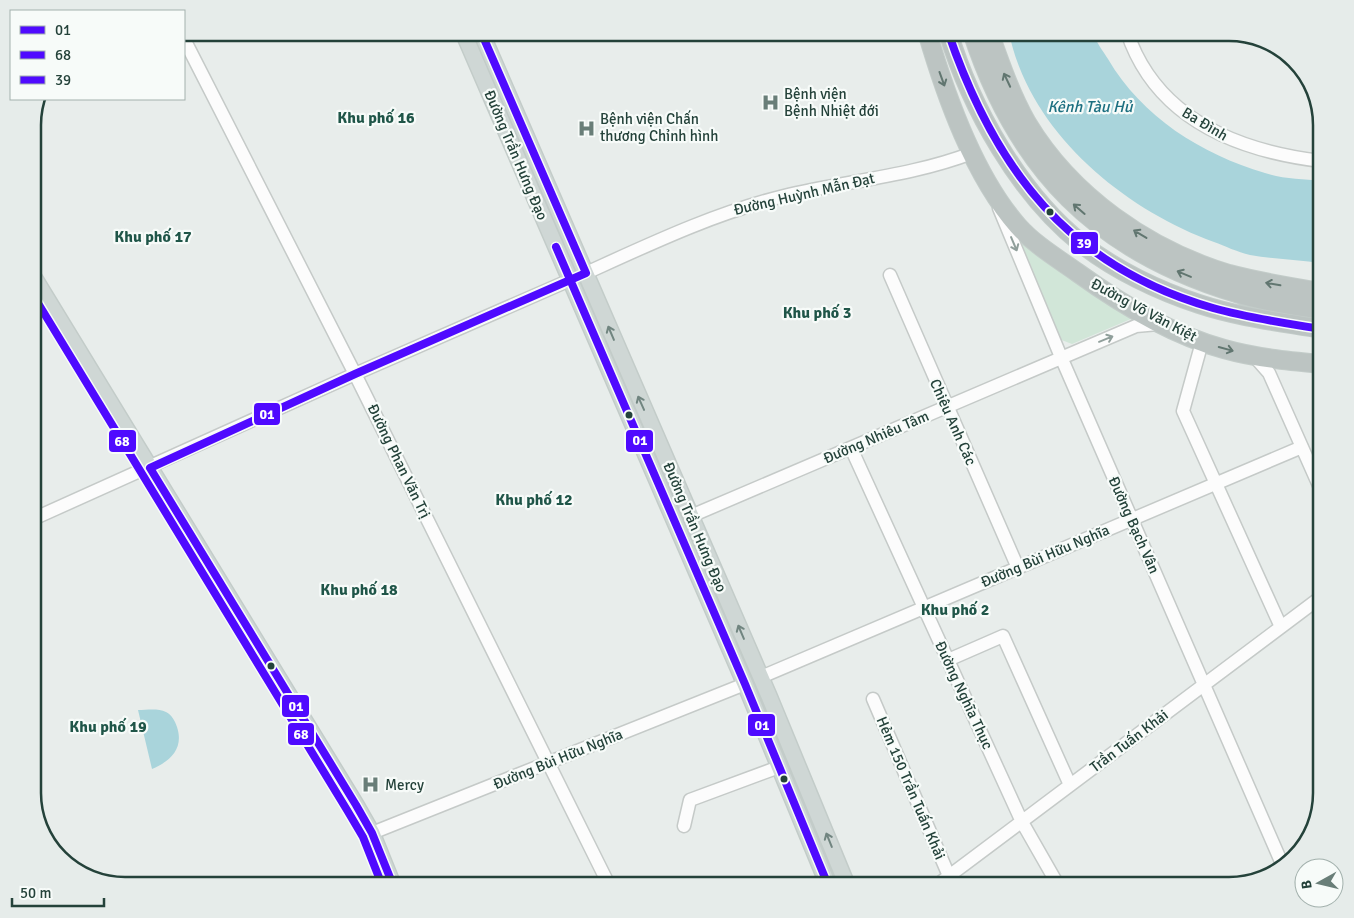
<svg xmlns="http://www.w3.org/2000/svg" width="1354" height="918" viewBox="0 0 1354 918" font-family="Signika,sans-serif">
<rect width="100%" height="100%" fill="#e8edeb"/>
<path fill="#d1e6d8" d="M1015,234l123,82 -66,28 -13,-5z"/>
<path fill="#a9d4db" d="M1009,33h84c3,9 10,18 15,26 34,58 93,95 157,114 17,6 38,6 56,8v82c-23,-3 -48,-4 -71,-8 -13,-3 -25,-9 -36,-13 -92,-34 -184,-110 -205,-209z
M138,710c9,0 20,-2 28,2 6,3 9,9 11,15 7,21 -6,34 -25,42z"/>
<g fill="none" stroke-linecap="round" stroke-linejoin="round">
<defs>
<path id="minor" d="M1127,32c29,87 111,119 194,129
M184,39l171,335 254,511
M999,208l62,149 222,509
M586,273c64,-29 129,-60 198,-77 62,-15 128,-20 188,-43
M890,275l128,293
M1202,342l-19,69 98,216
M1254,356l15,17 52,117
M851,448l171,374 36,63
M691,516l445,-190 22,-2
M33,519l322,-145 215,-94
M948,660l55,-24 67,149
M761,677l541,-230
M873,699l76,177
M684,826l6,-26 89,-33
M372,833l373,-149
M937,885l384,-288"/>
<path id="major" d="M463,32l282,652 83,201
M481,32l288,664 78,189
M33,276l323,529 16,28 21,52"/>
<path id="highway" d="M927,32c19,65 47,144 91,194 17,19 39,32 60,47 43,31 94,62 146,76 32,9 65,12 97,15
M948,32c23,76 71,162 134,212 33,26 77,47 117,60 39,13 82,18 122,25
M972,32c45,138 125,219 264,261 27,9 57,12 85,17
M989,32c11,31 22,63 38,91 44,73 121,127 202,151 30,8 61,13 92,18"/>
</defs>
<use href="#minor" stroke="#c5cac8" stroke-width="15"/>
<use href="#major" stroke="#c3ccc9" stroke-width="18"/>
<use href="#highway" stroke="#c3ccc9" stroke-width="20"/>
<use href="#minor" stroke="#fcfcfc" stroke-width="12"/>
<use href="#major" stroke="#cfd7d5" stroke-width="15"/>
<use href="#highway" stroke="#bcc4c2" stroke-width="18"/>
<defs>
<path id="bus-1" d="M556,247l189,437 83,201
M393,885l-21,-52 -16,-28 -206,-337 205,-94 231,-101 -105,-241"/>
<path id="bus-2" d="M33,295l314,515 16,27 19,48"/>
<path id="bus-3" d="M948,32c47,138 121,235 265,276 35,10 72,15 108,21"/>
</defs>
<use href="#bus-1" stroke="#f7fbf9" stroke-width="11"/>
<use href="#bus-2" stroke="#f7fbf9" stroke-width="11"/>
<use href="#bus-3" stroke="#f7fbf9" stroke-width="11"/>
<use href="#bus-1" stroke="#4f0aff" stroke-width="8"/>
<use href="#bus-2" stroke="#4f0aff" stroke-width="8"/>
<use href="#bus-3" stroke="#4f0aff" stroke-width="8"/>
</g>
<defs><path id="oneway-shaft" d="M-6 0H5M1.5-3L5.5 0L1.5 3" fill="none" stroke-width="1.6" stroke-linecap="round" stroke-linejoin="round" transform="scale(1.25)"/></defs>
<g stroke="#617670">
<use href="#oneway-shaft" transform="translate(942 79) rotate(70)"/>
<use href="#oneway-shaft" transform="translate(1007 80) rotate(-115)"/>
<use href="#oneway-shaft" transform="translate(1079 209) rotate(-139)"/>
<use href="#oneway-shaft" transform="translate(1140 234) rotate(-149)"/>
<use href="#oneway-shaft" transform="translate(1184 274) rotate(-157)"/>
<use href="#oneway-shaft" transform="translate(1273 284) rotate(-170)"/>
<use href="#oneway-shaft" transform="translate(1226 349) rotate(15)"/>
</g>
<g stroke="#909f9b">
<use href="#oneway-shaft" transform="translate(1014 244) rotate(67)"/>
<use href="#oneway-shaft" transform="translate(1106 339) rotate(-22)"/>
</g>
<g stroke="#718580">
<use href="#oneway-shaft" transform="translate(611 333) rotate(-113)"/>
<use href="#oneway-shaft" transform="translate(641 403) rotate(-114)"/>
<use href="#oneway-shaft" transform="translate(741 632) rotate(-113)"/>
<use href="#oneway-shaft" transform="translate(829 840) rotate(-112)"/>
</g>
<defs>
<symbol id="hospital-bare" viewBox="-9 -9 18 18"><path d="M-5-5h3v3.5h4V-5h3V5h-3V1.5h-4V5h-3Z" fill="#697e78" stroke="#f7fbf9" stroke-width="2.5" paint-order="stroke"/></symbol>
</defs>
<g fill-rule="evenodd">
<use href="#hospital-bare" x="758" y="90" width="25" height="25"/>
<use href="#hospital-bare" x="574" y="116" width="25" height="25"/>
<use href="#hospital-bare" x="358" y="772" width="25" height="25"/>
</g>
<g fill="#24423a" stroke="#f7fbf9" stroke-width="2">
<circle cx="1050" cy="212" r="4.5"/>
<circle cx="629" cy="415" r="4.5"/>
<circle cx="271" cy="666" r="4.5"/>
<circle cx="784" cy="779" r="4.5"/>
</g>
<g text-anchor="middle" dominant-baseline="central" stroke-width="4.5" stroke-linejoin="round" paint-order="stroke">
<g font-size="15" fill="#24423a" stroke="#f7fbf9" text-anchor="start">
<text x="784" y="94">Bệnh viện<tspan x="784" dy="17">Bệnh Nhiệt đới</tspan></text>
<text x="600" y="119">Bệnh viện Chấn<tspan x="600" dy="17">thương Chỉnh hình</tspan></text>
<text x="385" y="785">Mercy</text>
</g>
<g font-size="15" fill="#24423a" stroke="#f7fbf9">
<text transform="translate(1205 124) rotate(31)">Ba Đình</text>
<text transform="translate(516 155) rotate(67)">Đường Trần Hưng Đạo</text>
<text transform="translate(804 194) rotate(-13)">Đường Huỳnh Mẫn Đạt</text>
<text transform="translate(1144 310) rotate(28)">Đường Võ Văn Kiệt</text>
<text transform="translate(953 422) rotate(66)">Chiêu Anh Các</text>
<text transform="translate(876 437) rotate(-23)">Đường Nhiêu Tâm</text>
<text transform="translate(399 461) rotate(64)">Đường Phan Văn Trị</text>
<text transform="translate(1134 525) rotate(66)">Đường Bạch Vân</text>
<text transform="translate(695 527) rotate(67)">Đường Trần Hưng Đạo</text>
<text transform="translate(1045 556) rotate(-23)">Đường Bùi Hữu Nghĩa</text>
<text transform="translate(964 695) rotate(65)">Đường Nghĩa Thục</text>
<text transform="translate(1129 741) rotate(-37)">Trần Tuấn Khải</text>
<text transform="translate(558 759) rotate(-22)">Đường Bùi Hữu Nghĩa</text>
<text transform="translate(911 788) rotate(67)">Hẻm 150 Trần Tuấn Khải</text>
</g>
<g font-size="16" font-style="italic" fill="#1c6f80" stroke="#f7fbf9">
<text x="1090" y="107">Kênh Tàu Hủ</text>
</g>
<g font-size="16" font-weight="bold" fill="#1f5548" stroke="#f7fbf9">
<text x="376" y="118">Khu phố 16</text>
<text x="153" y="237">Khu phố 17</text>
<text x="817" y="313">Khu phố 3</text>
<text x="534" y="500">Khu phố 12</text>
<text x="359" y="590">Khu phố 18</text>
<text x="955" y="610">Khu phố 2</text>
<text x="108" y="727">Khu phố 19</text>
</g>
</g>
<path d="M0 0H1354V918H0ZM125 41H1229A84 84 0 0 1 1313 125V793A84 84 0 0 1 1229 877H125A84 84 0 0 1 41 793V125A84 84 0 0 1 125 41Z" fill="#e6ecea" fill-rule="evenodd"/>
<path fill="none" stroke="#24423a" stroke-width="2.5" d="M125 41H1229A84 84 0 0 1 1313 125V793A84 84 0 0 1 1229 877H125A84 84 0 0 1 41 793V125A84 84 0 0 1 125 41Z"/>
<g stroke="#f7fbf9" stroke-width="2">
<rect x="1070" y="231" width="29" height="24" rx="5" fill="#4f0aff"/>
<rect x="253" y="402" width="28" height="24" rx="5" fill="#4f0aff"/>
<rect x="625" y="429" width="29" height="24" rx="5" fill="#4f0aff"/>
<rect x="108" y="429" width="29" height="24" rx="5" fill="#4f0aff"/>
<rect x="281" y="694" width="29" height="24" rx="5" fill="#4f0aff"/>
<rect x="747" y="713" width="29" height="24" rx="5" fill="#4f0aff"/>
<rect x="287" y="722" width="28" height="24" rx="5" fill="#4f0aff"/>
</g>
<g font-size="14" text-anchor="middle" font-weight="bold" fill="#fff">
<text x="1084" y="248">39</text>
<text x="267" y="419">01</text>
<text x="640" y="445">01</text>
<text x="122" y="446">68</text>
<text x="296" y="711">01</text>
<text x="762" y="730">01</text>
<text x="301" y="739">68</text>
</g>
<rect x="10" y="10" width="175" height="90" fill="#f7fbf9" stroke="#a3b1ad"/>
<rect x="20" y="26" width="25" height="8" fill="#4f0aff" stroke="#a3b1ad"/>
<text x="55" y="35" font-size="15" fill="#24423a">01</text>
<rect x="20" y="51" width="25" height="8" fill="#4f0aff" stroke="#a3b1ad"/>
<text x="55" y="60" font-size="15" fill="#24423a">68</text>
<rect x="20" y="76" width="25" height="8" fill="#4f0aff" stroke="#a3b1ad"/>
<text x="55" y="85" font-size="15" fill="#24423a">39</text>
<g transform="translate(1319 883) rotate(262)"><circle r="24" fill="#f7fbf9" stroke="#a3b1ad"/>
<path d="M0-4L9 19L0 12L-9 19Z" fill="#697e78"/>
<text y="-8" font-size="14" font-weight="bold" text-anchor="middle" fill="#24423a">B</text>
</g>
<path d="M12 898v8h92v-8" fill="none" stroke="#24423a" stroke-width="2.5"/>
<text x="20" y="898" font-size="15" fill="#24423a" stroke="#f7fbf9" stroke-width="4" paint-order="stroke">50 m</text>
</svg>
